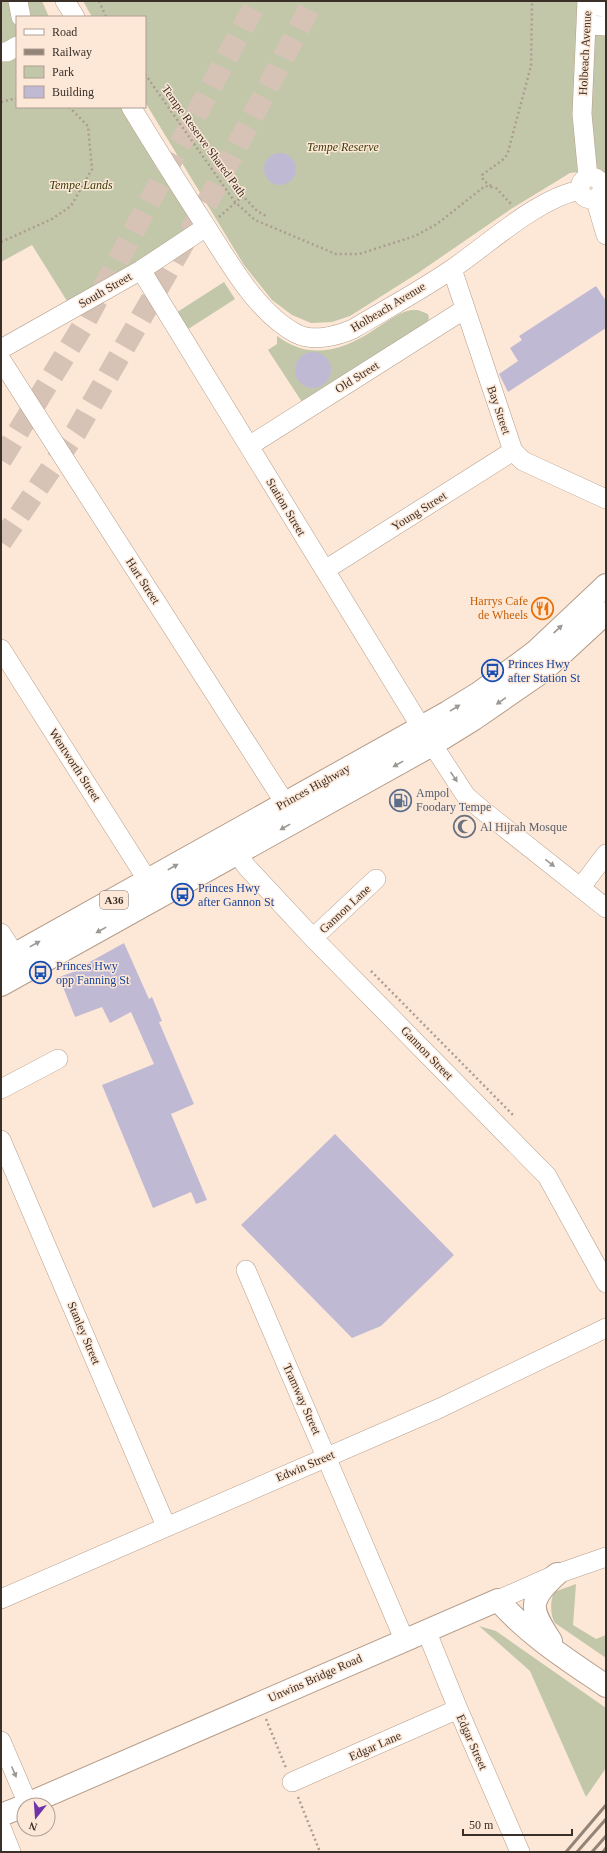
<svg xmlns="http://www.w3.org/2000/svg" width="607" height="1853" viewBox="0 0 607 1853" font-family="Georgia,serif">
<rect width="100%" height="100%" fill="#fde8d8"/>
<path fill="#c2c7aa" d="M1,1h41l7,16h-32v90h108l71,118 -2,6 -127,70 -35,-56 -31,17z
M83,1h523v174l-5,-6 -31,4 -59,36 -93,64 -68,43 -18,6 -21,1 -19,-8 -20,-15 -28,-35 -99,-163v-85h-53z
M224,282l11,17 -56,36 -11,-17z
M411,310h7l10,4 1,5 -3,4 -124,79 -34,-52 9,-6v-8c29,22 58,17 89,-1 15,-9 28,-21 45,-25z
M576,1584l-3,41 23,14 10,-4v23l-51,-35c-5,-8 -5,-22 -1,-31z
M479,1626l17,5 110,77v60l-20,29 -56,-126z"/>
<path fill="#c0b9d4" d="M264 169a16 16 0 1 1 32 0a16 16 0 1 1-32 0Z
M596,286l10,15v27l-98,64 -9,-18 19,-13 -8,-13 12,-8 -3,-4z
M295 370a18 18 0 1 1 36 0a18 18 0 1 1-36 0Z
M124,943l25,56 3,-2 10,24 -3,1 35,82 -23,10 36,86 -11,4 -5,-12 -38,16 -51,-123 52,-21 -23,-52 -21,11 -8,-16 -27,10 -16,-40 28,-10 -1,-3z
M335,1134l119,121 -73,71 -29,12 -111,-113z"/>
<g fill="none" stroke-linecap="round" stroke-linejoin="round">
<path stroke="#d6c3b5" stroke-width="22" stroke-dasharray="22 11" stroke-linecap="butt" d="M1,460l83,-136 173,-323
M1,542l75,-110 138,-242 99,-189"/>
<defs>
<path id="minor" d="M18,1l3,16
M65,1l10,16
M587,1l-5,113 6,63
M587,5l19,2
M586,25l20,1
M1,52h6l10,-6
M131,107c25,41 50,81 76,121 23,36 51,86 90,106 17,8 40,2 56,-5 33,-20 67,-38 99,-60 37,-25 84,-70 128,-79
M580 188a11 11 0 1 1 22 0a11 11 0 1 1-22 0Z
M595,198l11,37
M452,269l61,182 10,10 83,38
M141,270l280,457 45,69 15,13 125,99
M1,349l140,-79 65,-43
M1,360l284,443
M249,446l216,-137
M325,570l188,-119
M1,649l147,232
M229,841l17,25 67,72 234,238 59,107
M581,887l25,-33
M1,933l14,22
M313,938l63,-59
M1,1089l57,-30
M1,1140l165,386
M246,1270l158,369
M1,1599l439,-191 166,-80
M498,1600l59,-26 49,-17
M426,1630l32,79 62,143
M1,1741l27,63
M292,1782l166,-73
M1,1827l10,25"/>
<path id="major" d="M551,1641c-21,-32 -24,-40 6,-67
M25,1805l473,-205c30,35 70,60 108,86
M1,1815l23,-9"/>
<path id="highway" d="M1,962l447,-250 31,-19 56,-41 71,-67
M1,985l431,-240 42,-26 68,-47 64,-59"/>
</defs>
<use href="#minor" stroke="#b59d8a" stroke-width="20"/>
<use href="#major" stroke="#b59d8a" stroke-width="24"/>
<use href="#highway" stroke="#b59d8a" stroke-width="24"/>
<path stroke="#ad9c90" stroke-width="2.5" stroke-dasharray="2 3" stroke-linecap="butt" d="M99,1l7,16
M145,74l90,128 20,18 81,34h23l56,-18 22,-12 48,-38 11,2 16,17
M1,102l16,-4
M491,186l-8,-6 -1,-5 23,-17 3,-6 23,-86 1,-65
M219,217l24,-21 14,15 11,6
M1,242l51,-23 19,-13 21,-37 -4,-43 -19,-19
M371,971l144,146
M266,1719l20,49
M298,1797l22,55"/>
<use href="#minor" stroke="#fff" stroke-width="19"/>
<use href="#major" stroke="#fff" stroke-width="22"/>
<use href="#highway" stroke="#fff" stroke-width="22"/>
<path stroke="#938478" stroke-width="3" d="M566,1852l40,-47
M577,1852l29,-33
M592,1852l14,-16
M603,1852l3,-4"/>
</g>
<defs><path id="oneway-solid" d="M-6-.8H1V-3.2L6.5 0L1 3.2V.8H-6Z"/></defs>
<g fill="#9c9894">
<use href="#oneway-solid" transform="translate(558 629) rotate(-43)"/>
<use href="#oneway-solid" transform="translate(501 701) rotate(145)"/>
<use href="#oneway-solid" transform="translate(455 708) rotate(-32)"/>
<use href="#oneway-solid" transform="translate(398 764) rotate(151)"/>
<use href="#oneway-solid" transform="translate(454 777) rotate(56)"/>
<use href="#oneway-solid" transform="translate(285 827) rotate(151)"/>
<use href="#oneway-solid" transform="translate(550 863) rotate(38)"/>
<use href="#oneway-solid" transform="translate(173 867) rotate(-29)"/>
<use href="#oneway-solid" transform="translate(101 930) rotate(151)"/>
<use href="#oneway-solid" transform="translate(35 944) rotate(-29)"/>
<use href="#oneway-solid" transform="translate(14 1772) rotate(67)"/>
</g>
<defs>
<symbol id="restaurant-ring" viewBox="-11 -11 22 22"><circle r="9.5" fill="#fde8d8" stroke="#e8710a" stroke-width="1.5"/><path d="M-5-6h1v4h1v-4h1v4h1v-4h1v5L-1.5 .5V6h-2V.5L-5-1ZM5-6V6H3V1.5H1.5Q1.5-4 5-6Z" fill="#e8710a"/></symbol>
<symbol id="bus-ring" viewBox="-11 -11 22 22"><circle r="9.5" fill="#fde8d8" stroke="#1a4fb4" stroke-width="1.5"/><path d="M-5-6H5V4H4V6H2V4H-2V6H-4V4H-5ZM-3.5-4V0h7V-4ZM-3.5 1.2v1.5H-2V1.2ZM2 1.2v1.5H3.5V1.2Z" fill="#1a4fb4"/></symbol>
<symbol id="fuel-ring" viewBox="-11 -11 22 22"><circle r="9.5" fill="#fde8d8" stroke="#5c6f8a" stroke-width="1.5"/><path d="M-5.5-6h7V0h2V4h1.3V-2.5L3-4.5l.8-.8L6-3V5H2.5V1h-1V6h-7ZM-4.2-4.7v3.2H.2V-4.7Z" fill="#5c6f8a"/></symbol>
<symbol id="mosque-ring" viewBox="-11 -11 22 22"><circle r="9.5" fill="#fde8d8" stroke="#6b7280" stroke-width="1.5"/><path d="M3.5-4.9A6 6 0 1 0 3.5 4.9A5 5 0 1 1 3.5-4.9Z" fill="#6b7280"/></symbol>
</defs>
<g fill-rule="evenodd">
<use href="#restaurant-ring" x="530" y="596" width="25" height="25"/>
<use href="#bus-ring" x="480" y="658" width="25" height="25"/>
<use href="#fuel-ring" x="388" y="788" width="25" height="25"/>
<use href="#mosque-ring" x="452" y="814" width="25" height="25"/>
<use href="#bus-ring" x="170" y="882" width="25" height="25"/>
<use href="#bus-ring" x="28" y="960" width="25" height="25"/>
</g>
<g text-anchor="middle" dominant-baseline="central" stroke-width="3" stroke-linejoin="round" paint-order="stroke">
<rect fill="#fde8d8" stroke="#74675d" stroke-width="1" x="100" y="891" width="28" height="18" rx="3"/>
<g font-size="11" font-weight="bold" fill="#3a3028">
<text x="114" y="900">A36</text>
</g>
<g font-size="12" fill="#3a3028" stroke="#fde8d8">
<text transform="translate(585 53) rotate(-87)">Holbeach Avenue</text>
<text transform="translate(204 141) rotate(54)">Tempe Reserve Shared Path</text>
<text transform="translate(105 290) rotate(-30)">South Street</text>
<text transform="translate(388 307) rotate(-31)">Holbeach Avenue</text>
<text transform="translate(357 377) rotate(-32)">Old Street</text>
<text transform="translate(499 410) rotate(71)">Bay Street</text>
<text transform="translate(286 507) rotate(59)">Station Street</text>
<text transform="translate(419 511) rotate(-32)">Young Street</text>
<text transform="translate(143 581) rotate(57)">Hart Street</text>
<text transform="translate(75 765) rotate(57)">Wentworth Street</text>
<text transform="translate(313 787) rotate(-29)">Princes Highway</text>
<text transform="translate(345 909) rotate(-43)">Gannon Lane</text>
<text transform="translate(427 1053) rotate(46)">Gannon Street</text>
<text transform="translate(84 1333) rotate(67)">Stanley Street</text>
<text transform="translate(302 1399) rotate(66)">Tramway Street</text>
<text transform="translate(305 1466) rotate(-23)">Edwin Street</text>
<text transform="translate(315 1678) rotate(-24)">Unwins Bridge Road</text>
<text transform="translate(472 1742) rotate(66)">Edgar Street</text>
<text transform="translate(375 1746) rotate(-24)">Edgar Lane</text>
</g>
<g font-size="12" font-style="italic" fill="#3a3e08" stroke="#fde8d8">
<text x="343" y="147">Tempe Reserve</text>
<text x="81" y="185">Tempe Lands</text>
</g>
<g font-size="12" fill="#c56008" stroke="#fde8d8" text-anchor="end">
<text x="528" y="601">Harrys Cafe<tspan x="528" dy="14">de Wheels</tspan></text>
</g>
<g font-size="12" fill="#164399" stroke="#fde8d8" text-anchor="start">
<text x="508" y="664">Princes Hwy<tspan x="508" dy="14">after Station St</tspan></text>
<text x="198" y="888">Princes Hwy<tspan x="198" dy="14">after Gannon St</tspan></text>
<text x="56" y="966">Princes Hwy<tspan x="56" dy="14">opp Fanning St</tspan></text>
</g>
<g font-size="12" fill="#4e5e75" stroke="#fde8d8" text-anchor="start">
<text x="416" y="793">Ampol<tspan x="416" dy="14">Foodary Tempe</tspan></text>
</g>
<g font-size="12" fill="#5b616d" stroke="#fde8d8" text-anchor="start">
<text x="480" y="827">Al Hijrah Mosque</text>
</g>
</g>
<rect width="607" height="1853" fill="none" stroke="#3a3028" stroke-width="4"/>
<rect x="16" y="16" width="130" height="92" fill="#fde8d8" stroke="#af9e92"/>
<rect x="24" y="29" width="20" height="6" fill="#ffffff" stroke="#af9e92"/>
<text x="52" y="36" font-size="12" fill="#3a3028">Road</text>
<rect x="24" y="49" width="20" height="6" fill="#938478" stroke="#af9e92"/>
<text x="52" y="56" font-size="12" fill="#3a3028">Railway</text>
<rect x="24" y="66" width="20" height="12" fill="#c2c7aa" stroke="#af9e92"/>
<text x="52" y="76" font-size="12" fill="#3a3028">Park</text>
<rect x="24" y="86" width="20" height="12" fill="#c0b9d4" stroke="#af9e92"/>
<text x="52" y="96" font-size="12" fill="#3a3028">Building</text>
<g transform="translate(36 1817) rotate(197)"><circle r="19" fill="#fde8d8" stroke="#af9e92"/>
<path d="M0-3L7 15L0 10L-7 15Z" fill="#6f32a7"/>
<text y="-6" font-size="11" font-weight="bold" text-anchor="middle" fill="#3a3028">N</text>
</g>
<path d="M463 1829v6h109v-6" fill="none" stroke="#3a3028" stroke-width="2"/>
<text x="469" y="1829" font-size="12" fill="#3a3028" stroke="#fde8d8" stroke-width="3" paint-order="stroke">50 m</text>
</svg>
